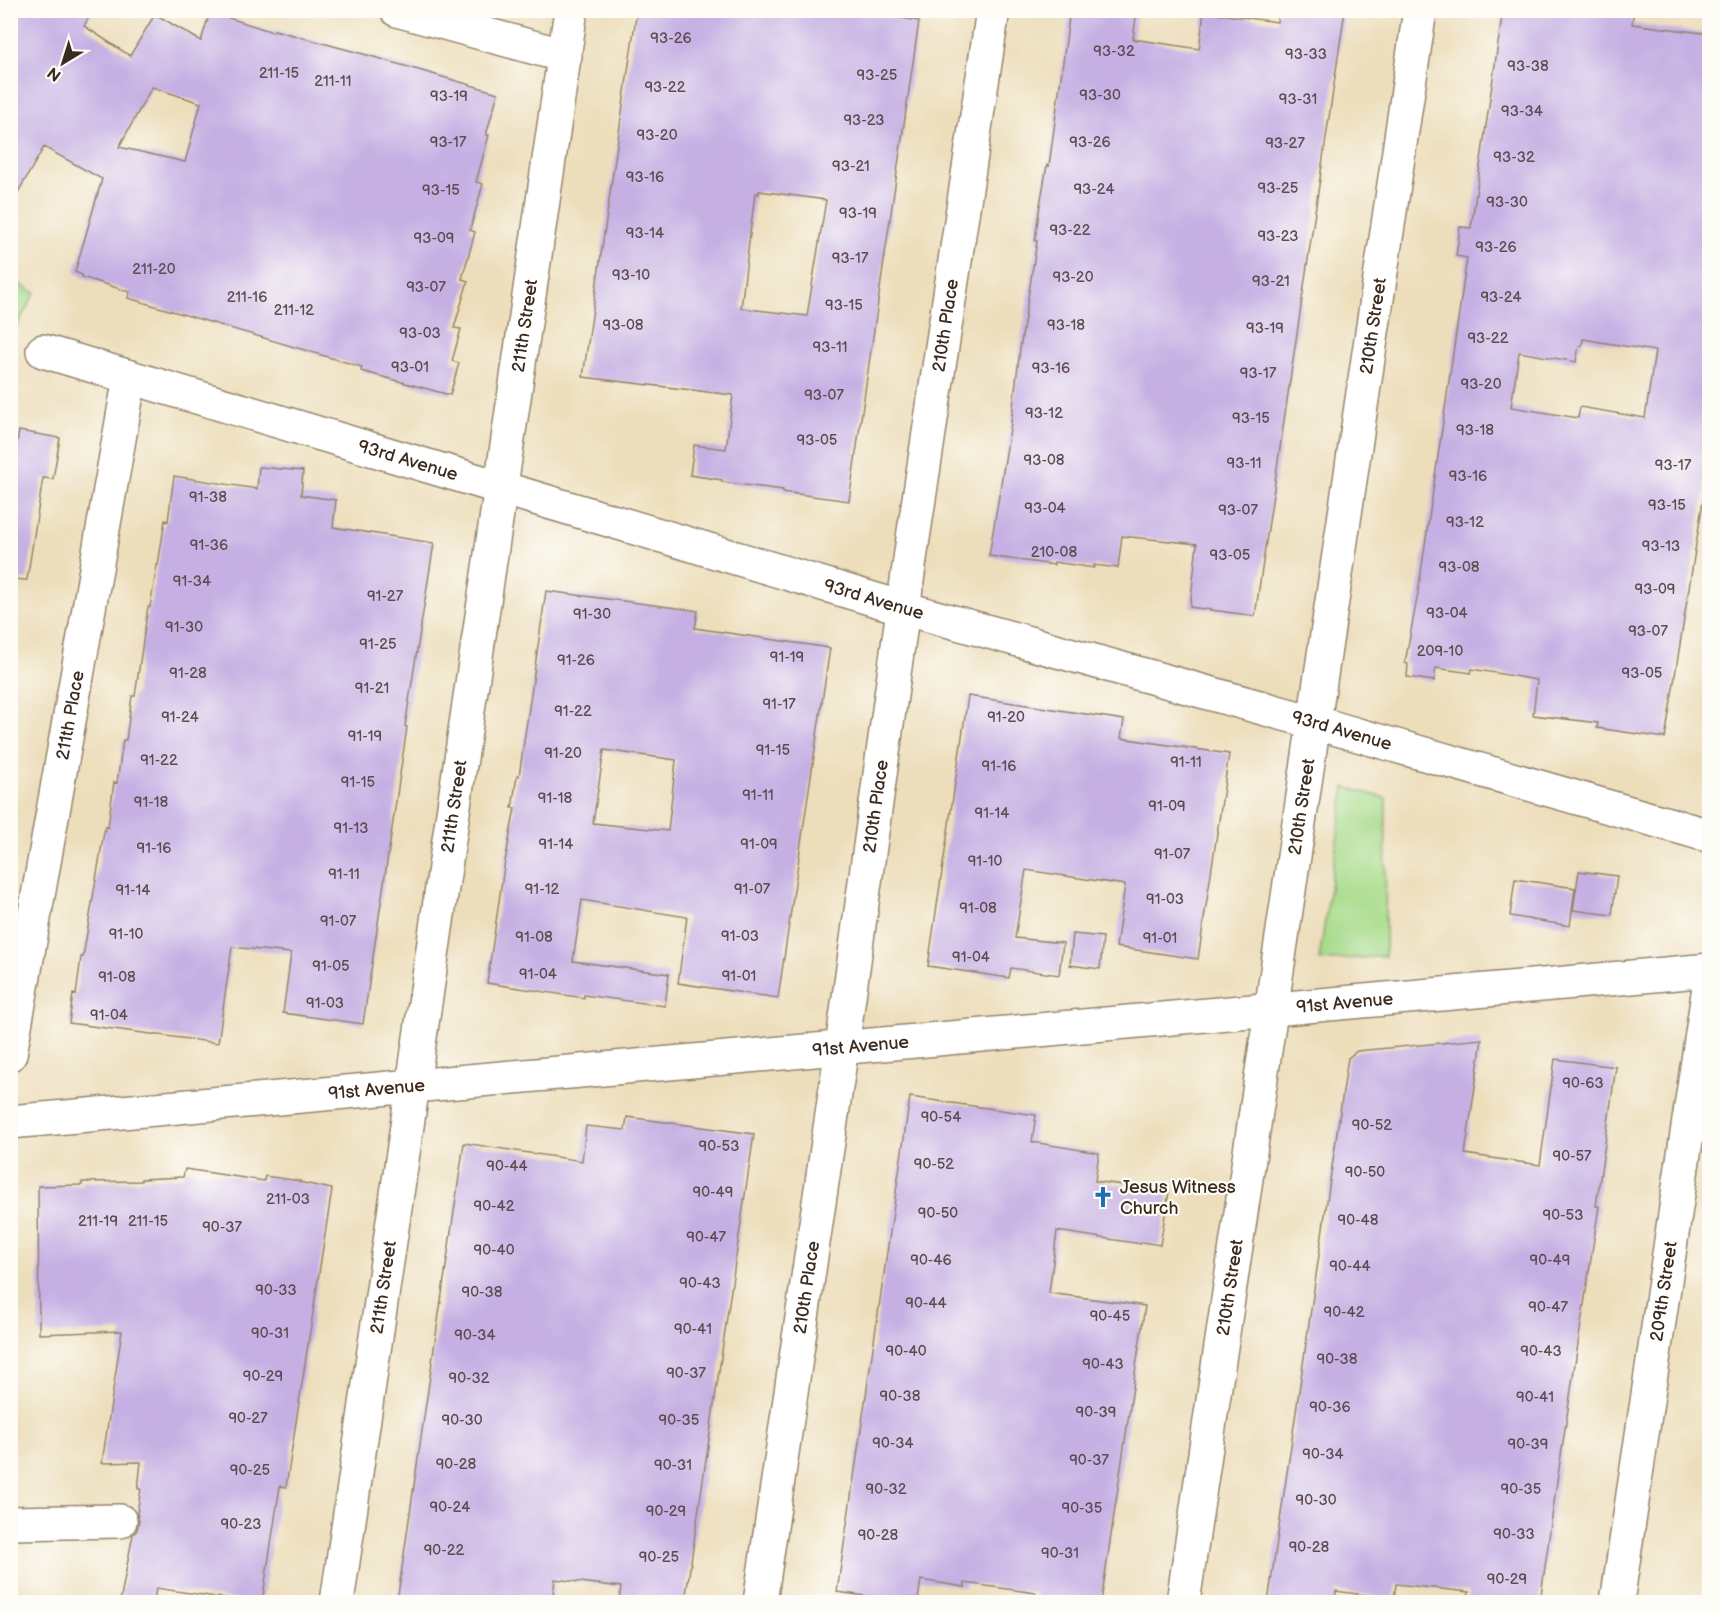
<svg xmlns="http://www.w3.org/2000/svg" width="1720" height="1613" viewBox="0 0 1720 1613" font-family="'Balsamiq Sans',sans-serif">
<rect width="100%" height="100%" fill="#fdfcf7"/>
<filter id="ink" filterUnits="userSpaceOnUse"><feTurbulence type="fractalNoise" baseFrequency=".0167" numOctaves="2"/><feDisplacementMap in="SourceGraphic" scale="12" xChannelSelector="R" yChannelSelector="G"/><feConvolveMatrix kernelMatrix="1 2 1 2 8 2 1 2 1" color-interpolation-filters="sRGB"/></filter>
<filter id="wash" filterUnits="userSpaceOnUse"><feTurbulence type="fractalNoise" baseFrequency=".008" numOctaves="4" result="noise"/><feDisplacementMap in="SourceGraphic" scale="24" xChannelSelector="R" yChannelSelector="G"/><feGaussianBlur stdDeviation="1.35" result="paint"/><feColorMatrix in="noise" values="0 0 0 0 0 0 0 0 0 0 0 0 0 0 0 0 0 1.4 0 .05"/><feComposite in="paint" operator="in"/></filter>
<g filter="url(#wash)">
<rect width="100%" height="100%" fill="#eddebb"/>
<path fill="#a8dc8c" stroke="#728355" stroke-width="1.5" d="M11,279l24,14 -24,43z
M1345,787l41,11 -1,158 -66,5z"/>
<g id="blocks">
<path fill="#c5afe3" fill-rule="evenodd" d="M10,10h83l-9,16 46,30 25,-42 46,27 9,-29 63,20 1,-2 93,25 131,38 -12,42h3l-13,47 7,2 -13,46 5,2 -13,47 6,2 -14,47 7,1 -9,32 7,2 -9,32 -89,-24 1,-4 -234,-69 2,-6 -48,-15v-2l-7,-3 27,-93 -58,-32 -34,59zM152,87l49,16 -16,59 -66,-15z
M637,10h217l65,11 -70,480 -66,-9v-2l-61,-8v-2l-32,-5 4,-30 32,4 7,-54 -150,-18zM759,191l67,9 -19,116 -66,-8 14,-115 4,1z
M1070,10h67l-4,29 66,10 5,-37 73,10 2,-12h66l-90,606 -65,-9 7,-63 -75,-8 -4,32 -24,-3v3l-40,-6v3l-65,-9 22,-133 9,-74 17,-108h-2l4,-30 8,-46 2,1z
M1503,10h131l-2,14 78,10v423l-45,281 -68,-10 1,-5 -65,-8 4,-35 -65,-11 -1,4 -35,-5 -2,13 -27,-4 1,-13 -3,-1 13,-70 49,-335 -11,-2 4,-29 11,1zM1583,339l72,12 -10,67 -65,-11 -2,11 -67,-11 8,-55 57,10 3,-16h3z
M19,431l41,7 -7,41 -10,-1 -16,102 -17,-1v-132l6,1z
M259,467l44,4 -2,24 35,5 -3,27 101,16 -29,183 2,1 -44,297 -80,-11 8,-60 -59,-6 -14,96 -149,-20 4,-29 3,1 5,-38h2l22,-131 3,1 6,-45 3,1 6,-43h3l6,-44h3l13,-89h2l7,-42h1l7,-45 3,1 6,-45 83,13z
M546,591l146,19 6,1 -3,17 135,20 -52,350 -100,-15 9,-66 -105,-17 -9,61 96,13 -4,32 -81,-11v3l-97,-15 17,-116 11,-59h-3l5,-32h2zM604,750l72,10 -8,71 -75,-8z
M968,696l156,24 -3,18 108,16 -31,205 -82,-12 9,-62 -99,-15 -11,68 48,5 -4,32 -48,-7 -2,10 -81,-12z
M1579,871l38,5 -5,39 -39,-5z
M1515,879l60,9 -5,38 -60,-10z
M1073,934l30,3 -3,32 -30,-4z
M1482,1039l-17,115 75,11 15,-106 61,8 -20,139h3l-43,282 -16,114h-73l2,-10 -73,-8 -2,15 -58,-8 -1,11h-67l80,-544 9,-7z
M910,1097l126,18 -4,27 67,11 -4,28 74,11 -9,53 -18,-3 -1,2 -84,-13 -8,62 96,13 -44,296h-66l1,-9 -71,-10v4l-44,-7 -3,19 -15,-2 -1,4 -65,-9z
M627,1117l127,17 -69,468h-66l2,-15 -66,-8 -3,23h-155l67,-459 118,18 4,-35 39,4z
M185,1169l79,12 1,-5 35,5 -1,1 33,7 -46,298 -6,-1 -18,116h-12l-94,-14 -2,14h-34l13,-68 4,-4 2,-9 -2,-8 4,-24h-3l3,-27 -39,1 20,-132 -83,3 -1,-148 44,-1v-3l59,-1v-2l42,-2z"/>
</g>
</g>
<g filter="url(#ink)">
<use href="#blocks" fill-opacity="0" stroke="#94846c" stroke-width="1.5"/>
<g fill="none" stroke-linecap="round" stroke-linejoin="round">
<defs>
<g id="minor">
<path d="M397,10l168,46"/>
<path id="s1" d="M43,351l860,257 410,114 397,114"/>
<path id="s2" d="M10,1054l120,-677"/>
<path id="s3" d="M10,1122l1700,-152"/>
<path d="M10,1523l110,-2"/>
<path id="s4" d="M337,1602l234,-1592"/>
<path id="s5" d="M760,1602l82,-555 70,-502 81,-535"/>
<path id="s6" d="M1183,1602l237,-1592"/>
<path id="s7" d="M1617,1602l93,-622"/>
</g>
</defs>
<use href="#minor" stroke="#94846c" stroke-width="36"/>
<use href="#minor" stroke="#fff" stroke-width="33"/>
</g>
</g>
<defs>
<symbol id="church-bare" viewBox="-9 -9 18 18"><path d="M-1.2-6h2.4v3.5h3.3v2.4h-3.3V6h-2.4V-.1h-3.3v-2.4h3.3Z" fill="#1f6fb2" stroke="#fdfcf7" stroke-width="2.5" paint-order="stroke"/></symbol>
</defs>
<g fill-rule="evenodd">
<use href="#church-bare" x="1088" y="1182" width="30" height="30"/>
</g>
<g text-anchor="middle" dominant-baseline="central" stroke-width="4.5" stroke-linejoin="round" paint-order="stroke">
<g font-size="15" fill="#5e4b4f">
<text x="671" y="38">93-26</text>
<text x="1114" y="51">93-32</text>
<text x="1306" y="54">93-33</text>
<text x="1528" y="66">93-38</text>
<text x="279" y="73">211-15</text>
<text x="877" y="75">93-25</text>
<text x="333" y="81">211-11</text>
<text x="665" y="87">93-22</text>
<text x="1100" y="95">93-30</text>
<text x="449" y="96">93-19</text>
<text x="1298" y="99">93-31</text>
<text x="1522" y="111">93-34</text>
<text x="864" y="120">93-23</text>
<text x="657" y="135">93-20</text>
<text x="448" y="142">93-17</text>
<text x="1090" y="142">93-26</text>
<text x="1285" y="143">93-27</text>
<text x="1514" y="157">93-32</text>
<text x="851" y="166">93-21</text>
<text x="645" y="177">93-16</text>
<text x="1278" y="188">93-25</text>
<text x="1094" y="189">93-24</text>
<text x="441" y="190">93-15</text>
<text x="1507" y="202">93-30</text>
<text x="858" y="213">93-19</text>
<text x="1070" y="230">93-22</text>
<text x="645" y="233">93-14</text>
<text x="1278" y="236">93-23</text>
<text x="434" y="238">93-09</text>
<text x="1496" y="247">93-26</text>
<text x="850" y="258">93-17</text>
<text x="154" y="269">211-20</text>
<text x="631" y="275">93-10</text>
<text x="1073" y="277">93-20</text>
<text x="1271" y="281">93-21</text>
<text x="426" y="287">93-07</text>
<text x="247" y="297">211-16</text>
<text x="1501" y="297">93-24</text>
<text x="844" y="305">93-15</text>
<text x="294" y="310">211-12</text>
<text x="623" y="325">93-08</text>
<text x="1066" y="325">93-18</text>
<text x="1265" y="328">93-19</text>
<text x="420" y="333">93-03</text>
<text x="1488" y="338">93-22</text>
<text x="830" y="347">93-11</text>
<text x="410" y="367">93-01</text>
<text x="1051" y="368">93-16</text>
<text x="1258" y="373">93-17</text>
<text x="1481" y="384">93-20</text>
<text x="824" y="395">93-07</text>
<text x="1044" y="413">93-12</text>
<text x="1251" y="418">93-15</text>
<text x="1475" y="430">93-18</text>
<text x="817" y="440">93-05</text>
<text x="1044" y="460">93-08</text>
<text x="1244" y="463">93-11</text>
<text x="1673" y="465">93-17</text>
<text x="1468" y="476">93-16</text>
<text x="208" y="497">91-38</text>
<text x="1667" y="505">93-15</text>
<text x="1045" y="508">93-04</text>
<text x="1238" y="510">93-07</text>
<text x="1465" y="522">93-12</text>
<text x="209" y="545">91-36</text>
<text x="1661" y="546">93-13</text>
<text x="1054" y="552">210-08</text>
<text x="1230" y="555">93-05</text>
<text x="1459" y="567">93-08</text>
<text x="192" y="581">91-34</text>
<text x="1655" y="589">93-09</text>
<text x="385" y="596">91-27</text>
<text x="1447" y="613">93-04</text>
<text x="592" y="614">91-30</text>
<text x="184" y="627">91-30</text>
<text x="1648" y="631">93-07</text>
<text x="378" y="644">91-25</text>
<text x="1440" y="651">209-10</text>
<text x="787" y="657">91-19</text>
<text x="576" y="660">91-26</text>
<text x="188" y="673">91-28</text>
<text x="1642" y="673">93-05</text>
<text x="372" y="688">91-21</text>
<text x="779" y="704">91-17</text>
<text x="573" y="711">91-22</text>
<text x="180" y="717">91-24</text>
<text x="1006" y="717">91-20</text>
<text x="365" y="736">91-19</text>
<text x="773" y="750">91-15</text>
<text x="563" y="753">91-20</text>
<text x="159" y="760">91-22</text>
<text x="1186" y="762">91-11</text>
<text x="999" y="766">91-16</text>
<text x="358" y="782">91-15</text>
<text x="758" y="795">91-11</text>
<text x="555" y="798">91-18</text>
<text x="151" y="802">91-18</text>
<text x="1167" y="806">91-09</text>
<text x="992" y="813">91-14</text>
<text x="351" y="828">91-13</text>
<text x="556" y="844">91-14</text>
<text x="759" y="844">91-09</text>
<text x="154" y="848">91-16</text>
<text x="1172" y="854">91-07</text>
<text x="985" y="861">91-10</text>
<text x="344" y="874">91-11</text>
<text x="542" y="889">91-12</text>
<text x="752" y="889">91-07</text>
<text x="133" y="890">91-14</text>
<text x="1165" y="899">91-03</text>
<text x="978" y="908">91-08</text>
<text x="338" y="921">91-07</text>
<text x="126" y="934">91-10</text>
<text x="740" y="936">91-03</text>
<text x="534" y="937">91-08</text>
<text x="1160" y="938">91-01</text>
<text x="971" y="957">91-04</text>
<text x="331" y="966">91-05</text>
<text x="538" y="974">91-04</text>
<text x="739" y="976">91-01</text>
<text x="117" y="977">91-08</text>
<text x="325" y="1003">91-03</text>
<text x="109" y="1015">91-04</text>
<text x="1583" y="1083">90-63</text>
<text x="941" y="1117">90-54</text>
<text x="1372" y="1125">90-52</text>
<text x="719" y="1146">90-53</text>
<text x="1572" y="1156">90-57</text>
<text x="934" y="1164">90-52</text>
<text x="507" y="1166">90-44</text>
<text x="1365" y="1172">90-50</text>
<text x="713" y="1192">90-49</text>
<text x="288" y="1199">211-03</text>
<text x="494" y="1206">90-42</text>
<text x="938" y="1213">90-50</text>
<text x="1563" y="1215">90-53</text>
<text x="1358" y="1220">90-48</text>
<text x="98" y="1221">211-19</text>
<text x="148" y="1221">211-15</text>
<text x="222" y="1227">90-37</text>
<text x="706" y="1237">90-47</text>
<text x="494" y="1250">90-40</text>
<text x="931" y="1260">90-46</text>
<text x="1550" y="1260">90-49</text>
<text x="1350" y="1266">90-44</text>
<text x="700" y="1283">90-43</text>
<text x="276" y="1290">90-33</text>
<text x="482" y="1292">90-38</text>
<text x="926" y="1303">90-44</text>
<text x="1548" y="1307">90-47</text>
<text x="1344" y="1312">90-42</text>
<text x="1110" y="1316">90-45</text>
<text x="693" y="1329">90-41</text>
<text x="270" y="1333">90-31</text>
<text x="475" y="1335">90-34</text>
<text x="906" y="1351">90-40</text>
<text x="1541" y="1351">90-43</text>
<text x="1337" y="1359">90-38</text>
<text x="1103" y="1364">90-43</text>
<text x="686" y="1373">90-37</text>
<text x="263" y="1376">90-29</text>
<text x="469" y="1378">90-32</text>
<text x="900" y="1396">90-38</text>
<text x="1535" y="1397">90-41</text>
<text x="1330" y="1407">90-36</text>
<text x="1096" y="1412">90-39</text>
<text x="248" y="1418">90-27</text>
<text x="462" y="1420">90-30</text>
<text x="679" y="1420">90-35</text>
<text x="893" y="1443">90-34</text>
<text x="1528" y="1444">90-39</text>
<text x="1323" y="1454">90-34</text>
<text x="1089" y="1460">90-37</text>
<text x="456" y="1464">90-28</text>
<text x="673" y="1465">90-31</text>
<text x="250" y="1470">90-25</text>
<text x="886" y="1489">90-32</text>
<text x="1521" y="1489">90-35</text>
<text x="1316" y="1500">90-30</text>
<text x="450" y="1507">90-24</text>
<text x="1082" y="1508">90-35</text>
<text x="666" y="1511">90-29</text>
<text x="241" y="1524">90-23</text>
<text x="1514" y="1534">90-33</text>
<text x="878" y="1535">90-28</text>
<text x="1309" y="1547">90-28</text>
<text x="444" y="1550">90-22</text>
<text x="1060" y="1553">90-31</text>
<text x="659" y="1557">90-25</text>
<text x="1507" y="1579">90-29</text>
</g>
<g font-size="18" fill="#3b2a1e" stroke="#fdfcf7">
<text stroke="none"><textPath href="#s5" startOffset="1290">210th Place</textPath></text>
<text stroke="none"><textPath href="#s4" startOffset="1290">211th Street</textPath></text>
<text stroke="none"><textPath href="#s6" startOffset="1290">210th Street</textPath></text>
<text stroke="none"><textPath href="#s1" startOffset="381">93rd Avenue</textPath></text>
<text stroke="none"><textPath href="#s1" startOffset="867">93rd Avenue</textPath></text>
<text stroke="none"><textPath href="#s2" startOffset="344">211th Place</textPath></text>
<text stroke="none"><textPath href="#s1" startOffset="1353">93rd Avenue</textPath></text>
<text stroke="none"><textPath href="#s5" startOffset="804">210th Place</textPath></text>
<text stroke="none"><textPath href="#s6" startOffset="804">210th Street</textPath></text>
<text stroke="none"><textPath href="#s4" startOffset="804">211th Street</textPath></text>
<text stroke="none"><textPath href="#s3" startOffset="1340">91st Avenue</textPath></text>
<text stroke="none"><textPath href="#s3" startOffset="854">91st Avenue</textPath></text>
<text stroke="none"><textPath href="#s3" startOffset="368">91st Avenue</textPath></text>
<text stroke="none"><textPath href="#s4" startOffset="318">211th Street</textPath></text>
<text stroke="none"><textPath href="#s5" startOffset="318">210th Place</textPath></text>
<text stroke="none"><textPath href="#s6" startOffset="318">210th Street</textPath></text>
<text stroke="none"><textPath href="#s7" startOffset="314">209th Street</textPath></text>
</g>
<g font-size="18" fill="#3b2a1e" stroke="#fdfcf7" text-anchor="start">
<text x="1120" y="1187">Jesus Witness<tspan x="1120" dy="21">Church</tspan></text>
</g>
</g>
<rect width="1720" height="1613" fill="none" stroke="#fdfcf7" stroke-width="36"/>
<g transform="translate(63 63) rotate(218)" stroke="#fdfcf7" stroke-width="4.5" paint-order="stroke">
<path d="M0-4.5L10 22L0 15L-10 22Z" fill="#3b2a1e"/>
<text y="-9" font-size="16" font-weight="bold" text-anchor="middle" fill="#3b2a1e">N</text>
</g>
</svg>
